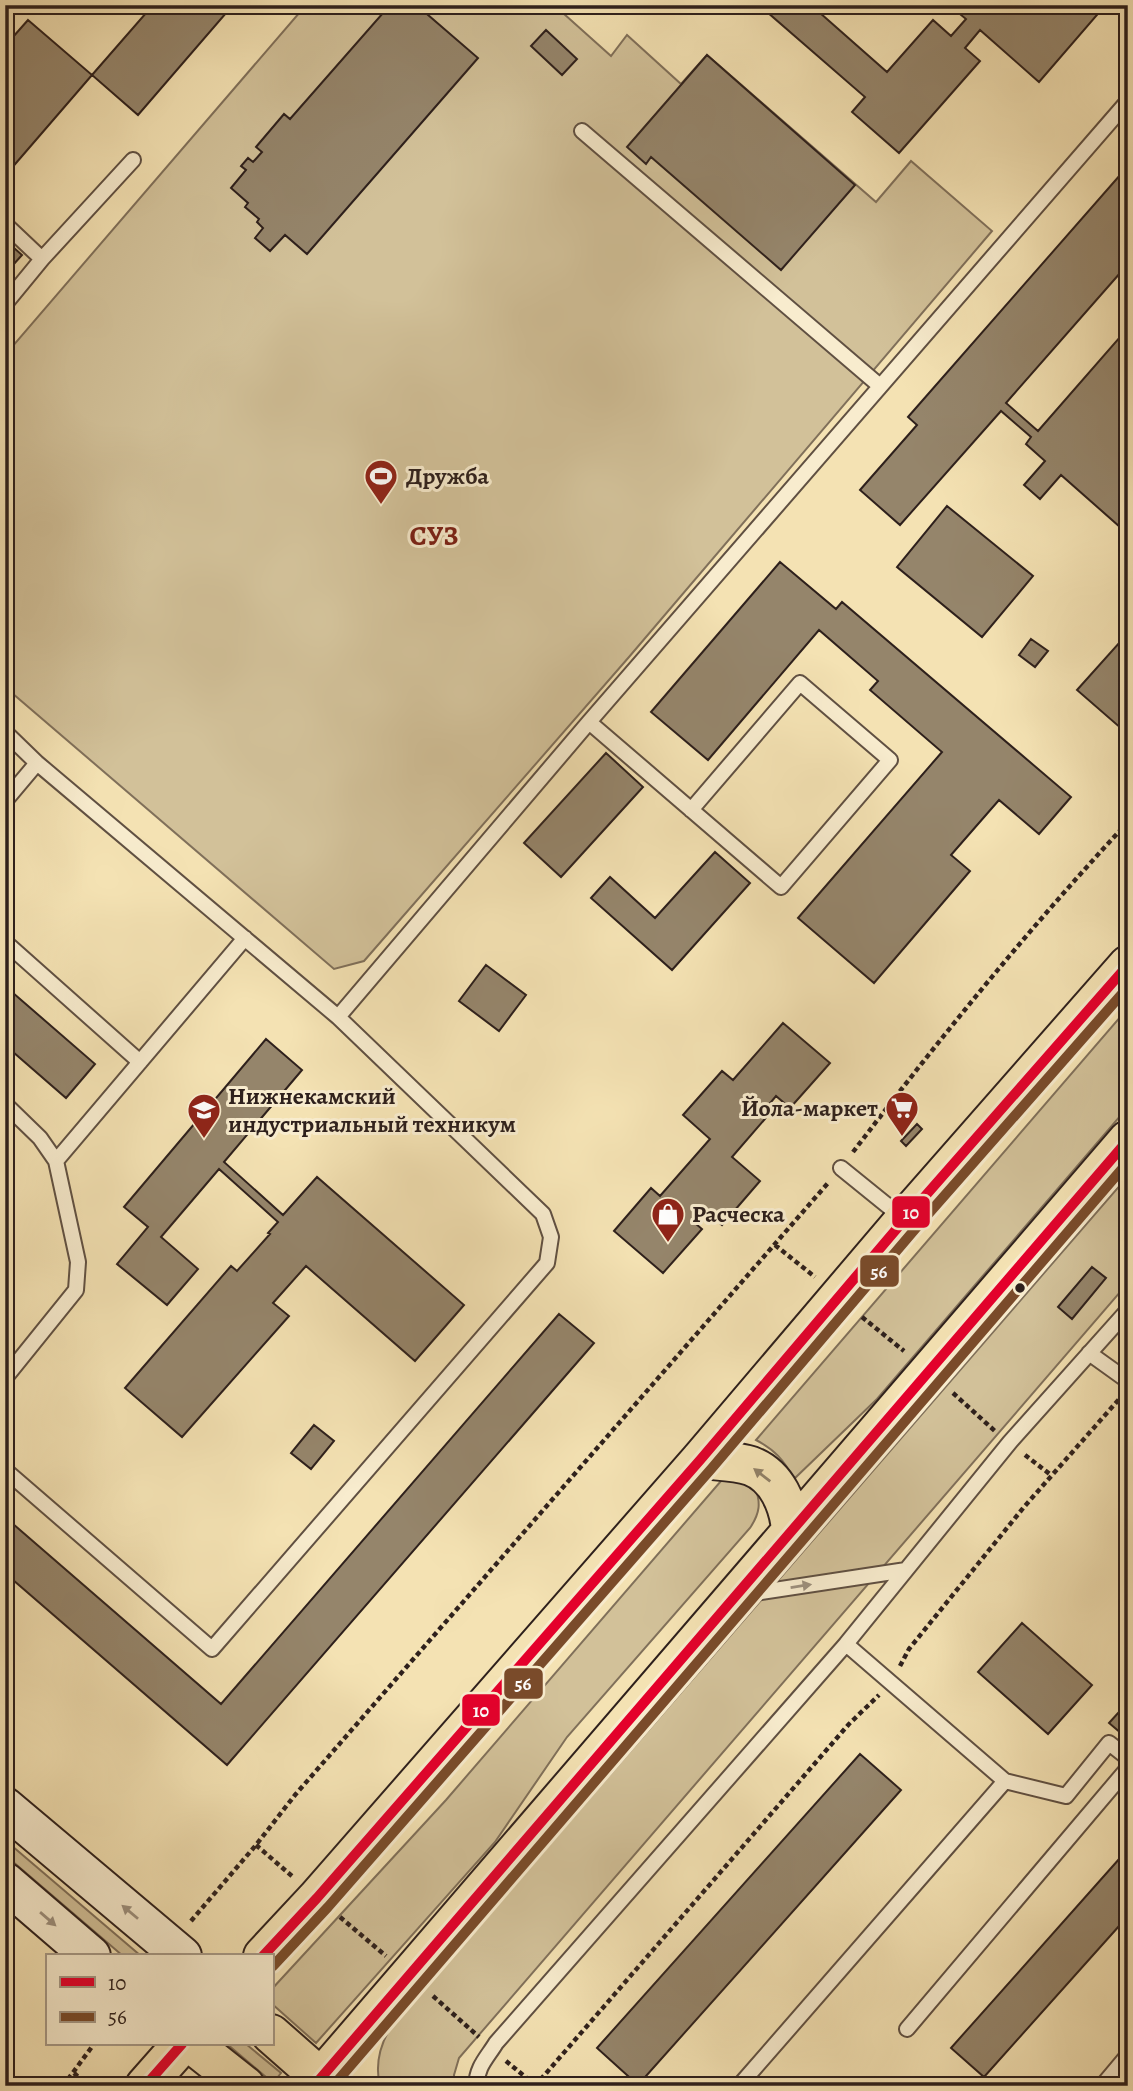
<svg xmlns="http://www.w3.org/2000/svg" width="1133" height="2091" viewBox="0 0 1133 2091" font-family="Alegreya,serif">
<rect width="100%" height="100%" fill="#f4e2b3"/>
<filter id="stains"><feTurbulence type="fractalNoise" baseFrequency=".00286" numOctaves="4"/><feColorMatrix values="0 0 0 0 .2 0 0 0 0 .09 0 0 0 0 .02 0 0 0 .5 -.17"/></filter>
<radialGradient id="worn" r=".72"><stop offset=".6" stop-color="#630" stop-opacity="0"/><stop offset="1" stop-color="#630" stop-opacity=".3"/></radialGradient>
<path fill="#d2c199" stroke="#80705a" stroke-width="2" d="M306,5h248l57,51 16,-21 54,49 26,-29 169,147 35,-41 81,70 -363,426 -265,304 -30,8 -329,-282v-332z
M1128,1008v99l-251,292 -83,80c-10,-19 -19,-29 -38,-39z
M1128,1176v107l-669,775 -5,17 1,11h-75c-5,-20 -1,-38 9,-56z
M727,1474l28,13c6,16 5,26 -5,41l-183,209 -72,105 -179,201 -45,-40v-13l175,-190z
M5,1840l136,116h-18l-118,-101z
M227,2044h19l35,29 -8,10z"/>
<path fill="#95856b" stroke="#2e201c" stroke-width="2" d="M153,5h80l-95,110 -46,-40z
M390,5h32l-2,3 58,50 -171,196 -22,-19 -15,16 -15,-13 8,-10 -6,-6 2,-3 -14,-12 3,-4 -17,-15 15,-18 -5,-4 7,-8 5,4 9,-10 -6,-5 28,-33 6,5z
M759,5h52l76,67 46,-52 18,16 15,-17 -17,-14h152l2,3 -64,74 -59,-52 -15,18 15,13 -81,92 -47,-41 13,-15z
M28,20l64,55 -82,95 -5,-4v-120z
M546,30l31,29 -15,16 -31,-29z
M707,55l148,130 -74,85 -130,-113 -5,7 -19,-17z
M1128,166v98l-122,139 32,28 82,-94 8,6v178l-2,-1 -6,7 -59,-52 -21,24 -16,-14 21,-24 -19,-17 5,-7 -30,-26 -101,114 -40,-35 57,-65 -9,-8z
M5,240l17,15 -17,19z
M947,506l86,70 -51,61 -85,-70z
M780,562l56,47 6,-7 229,195 -32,37 -40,-34 -48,55 19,16 -96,112 -76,-65 144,-166 -72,-62 8,-9 -59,-51 -111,130 -57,-48z
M1128,633v92l-5,5 -46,-40z
M1031,639l17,12 -13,16 -16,-12z
M606,753l37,34 -82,90 -37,-34z
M715,852l35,31 -78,87 -81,-72 19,-21 45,41z
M486,965l40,30 -27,36 -40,-30z
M5,986l90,78 -29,34 -61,-53z
M783,1023l47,40 -40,45 -14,-12 -10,12 5,4 -39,45 28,24 -38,44 -15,-13 -11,12 6,5 -39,44 -49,-42 37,-43 9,8 50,-57 -27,-24 39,-44 11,9z
M266,1039l36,31 -78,92 59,53 34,-38 147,128 -49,56 -109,-95 -33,37 16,13 -107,121 -57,-49 106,-122 6,5 33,-37 -2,-1 10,-11 -59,-53 -58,68 37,32 -31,36 -50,-41 31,-37 -24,-20z
M917,1124l5,5 -16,17 -5,-5z
M1092,1267l14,11 -34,41 -14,-12z
M559,1314l35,29 -367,422 -222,-192v-56l216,187z
M314,1425l20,16 -23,28 -20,-16z
M1022,1623l70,62 -44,49 -70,-62z
M1128,1702v37l-19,-16z
M860,1754l41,36 -263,295 -41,-37z
M1128,1849v67l-144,161 -33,-29z"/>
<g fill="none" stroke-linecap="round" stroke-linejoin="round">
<defs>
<path id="service" d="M582,131l298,255
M5,224l37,35
M5,304l37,-45 91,-99
M589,722l192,165 109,-127 -90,-77 -109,127
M5,732l32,31 301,254 205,197 8,23 -4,26 -335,386 -207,-179
M5,801l32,-38
M5,942l135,120
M338,1017l251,-295 539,-621
M5,1104l35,34 16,23 189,-223
M841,1168l63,51
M1089,1353l39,28
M5,1378l71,-88 2,-28 -22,-101
M748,1594l158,-24
M1005,1781l61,15 43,-53 19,15
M907,2029l221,-261
M476,2086c1,-20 11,-28 20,-43l350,-399 164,-202 118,-132
M739,2086l266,-305 -159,-137
M1102,2086l26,-31"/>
<path id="secondary" d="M5,1807l177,149
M5,1882l86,74"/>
<path id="primary" d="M701,1459c16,2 36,2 50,7 26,10 38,39 40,64
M263,1956l54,-58 384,-439 204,-240 223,-254
M271,2034l50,44
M192,2044l53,42
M145,2086l37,-42
M314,2086l814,-946"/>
</defs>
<use href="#service" stroke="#605042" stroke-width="18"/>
<use href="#secondary" stroke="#2e201c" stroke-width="42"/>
<use href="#primary" stroke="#2e201c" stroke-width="42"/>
<path stroke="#2e201c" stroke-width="4.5" stroke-dasharray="5 3.5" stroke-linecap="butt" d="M853,1152c87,-114 177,-225 275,-330
M775,1245l40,32
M862,1317l42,34
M953,1393l43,39
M1025,1455l26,20
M900,1666l9,-17 115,-142 97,-110
M256,1845l37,32
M340,1917l46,39
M191,1921l65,-76 39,-50 533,-612
M433,1996l46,41
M506,2061l29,24
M74,2073l14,13
M63,2086l31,-42
M535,2086l314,-362 30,-29"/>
<use href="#service" stroke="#f8ecce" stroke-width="14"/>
<use href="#secondary" stroke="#f8ecce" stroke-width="38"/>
<use href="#primary" stroke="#f4e2b3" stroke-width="38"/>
<defs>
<path id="bus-1" d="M263,1956l54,-58 384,-439 204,-240 223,-254
M145,2086l37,-42
M314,2086l814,-946"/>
<path id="bus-2" d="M273,1966l55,-59 384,-439 204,-240 212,-241
M333,2086l795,-924"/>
</defs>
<use href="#bus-1" stroke="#f8ecce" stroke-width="16"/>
<use href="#bus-2" stroke="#f8ecce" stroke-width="16"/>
<use href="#bus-1" stroke="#e4002b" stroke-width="10"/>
<use href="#bus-2" stroke="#7a4b2a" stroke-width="10"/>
</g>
<defs><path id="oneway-solid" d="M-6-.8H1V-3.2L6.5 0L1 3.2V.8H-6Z" transform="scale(1.75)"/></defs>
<use fill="#918168" href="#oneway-solid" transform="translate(762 1475) rotate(-142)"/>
<g fill="#9d907e">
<use href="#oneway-solid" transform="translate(801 1586) rotate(-9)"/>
<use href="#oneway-solid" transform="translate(130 1912) rotate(-140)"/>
<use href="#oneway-solid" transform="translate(48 1919) rotate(41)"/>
</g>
<defs>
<symbol id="stadium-pin" viewBox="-11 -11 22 30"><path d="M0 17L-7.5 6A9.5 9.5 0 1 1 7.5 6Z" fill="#8f2418" stroke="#f8ecce"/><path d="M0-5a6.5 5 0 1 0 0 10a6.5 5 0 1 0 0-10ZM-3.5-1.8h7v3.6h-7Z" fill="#fff"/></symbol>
<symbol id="supermarket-pin" viewBox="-11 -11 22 30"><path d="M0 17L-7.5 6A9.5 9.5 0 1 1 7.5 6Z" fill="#8f2418" stroke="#f8ecce"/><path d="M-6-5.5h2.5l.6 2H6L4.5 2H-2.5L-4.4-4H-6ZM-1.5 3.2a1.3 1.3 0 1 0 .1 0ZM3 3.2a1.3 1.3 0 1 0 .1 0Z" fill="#fff"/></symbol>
<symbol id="university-pin" viewBox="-11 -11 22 30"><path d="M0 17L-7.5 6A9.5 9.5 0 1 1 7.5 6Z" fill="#8f2418" stroke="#f8ecce"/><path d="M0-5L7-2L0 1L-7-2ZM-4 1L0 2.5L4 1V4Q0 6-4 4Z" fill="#fff"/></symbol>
<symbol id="shop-pin" viewBox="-11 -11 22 30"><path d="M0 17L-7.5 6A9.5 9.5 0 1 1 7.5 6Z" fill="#8f2418" stroke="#f8ecce"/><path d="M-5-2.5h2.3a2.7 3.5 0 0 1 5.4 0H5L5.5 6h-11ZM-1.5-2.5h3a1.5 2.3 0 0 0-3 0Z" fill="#fff"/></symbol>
</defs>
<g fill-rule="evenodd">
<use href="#stadium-pin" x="362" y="457" width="38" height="52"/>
<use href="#supermarket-pin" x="883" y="1089" width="38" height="52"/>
<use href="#university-pin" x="185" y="1091" width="38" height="52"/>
<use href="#shop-pin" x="649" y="1195" width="38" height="52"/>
</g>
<circle fill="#2e201c" stroke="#f8ecce" stroke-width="2.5" cx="1020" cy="1288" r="6"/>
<g text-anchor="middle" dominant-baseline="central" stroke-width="6" stroke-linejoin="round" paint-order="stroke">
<g font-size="24" font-weight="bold" fill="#2e201c" stroke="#f8ecce" text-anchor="start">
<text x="406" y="476">Дружба</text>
<text x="228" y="1096">Нижнекамский<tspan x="228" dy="28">индустриальный техникум</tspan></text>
<text x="878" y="1108" text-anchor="end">Йола-маркет</text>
<text x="692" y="1214">Расческа</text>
</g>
<g font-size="28" font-weight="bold" fill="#7a1f14" stroke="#f8ecce">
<text x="434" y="536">СУЗ</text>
</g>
</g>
<g stroke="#f8ecce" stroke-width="2.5">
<rect x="891" y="1195" width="40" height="34" rx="7" fill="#e4002b"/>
<rect x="859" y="1254" width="41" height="34" rx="7" fill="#7a4b2a"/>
<rect x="503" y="1667" width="41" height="33" rx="7" fill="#7a4b2a"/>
<rect x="461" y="1693" width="40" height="34" rx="7" fill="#e4002b"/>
</g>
<g font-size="19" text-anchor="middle" font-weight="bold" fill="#fff">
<text x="911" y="1219">10</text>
<text x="879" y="1278">56</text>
<text x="523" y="1690">56</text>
<text x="481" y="1717">10</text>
</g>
<rect width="1133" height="2091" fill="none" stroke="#f4e2b3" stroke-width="28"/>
<rect x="7" y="7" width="1119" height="2077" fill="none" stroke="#2e201c" stroke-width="3.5"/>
<rect x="14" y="14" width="1105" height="2063" fill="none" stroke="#2e201c" stroke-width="2"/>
<rect x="46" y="1954" width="228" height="91" fill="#f8ecce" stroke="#a79a87" stroke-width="2"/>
<rect x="60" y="1977" width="35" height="10" fill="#e4002b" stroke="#a79a87" stroke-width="2"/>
<text x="108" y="1990" font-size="21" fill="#2e201c">10</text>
<rect x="60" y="2012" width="35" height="10" fill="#7a4b2a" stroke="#a79a87" stroke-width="2"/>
<text x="108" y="2024" font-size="21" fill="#2e201c">56</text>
<rect width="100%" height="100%" filter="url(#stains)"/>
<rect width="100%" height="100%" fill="url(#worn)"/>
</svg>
